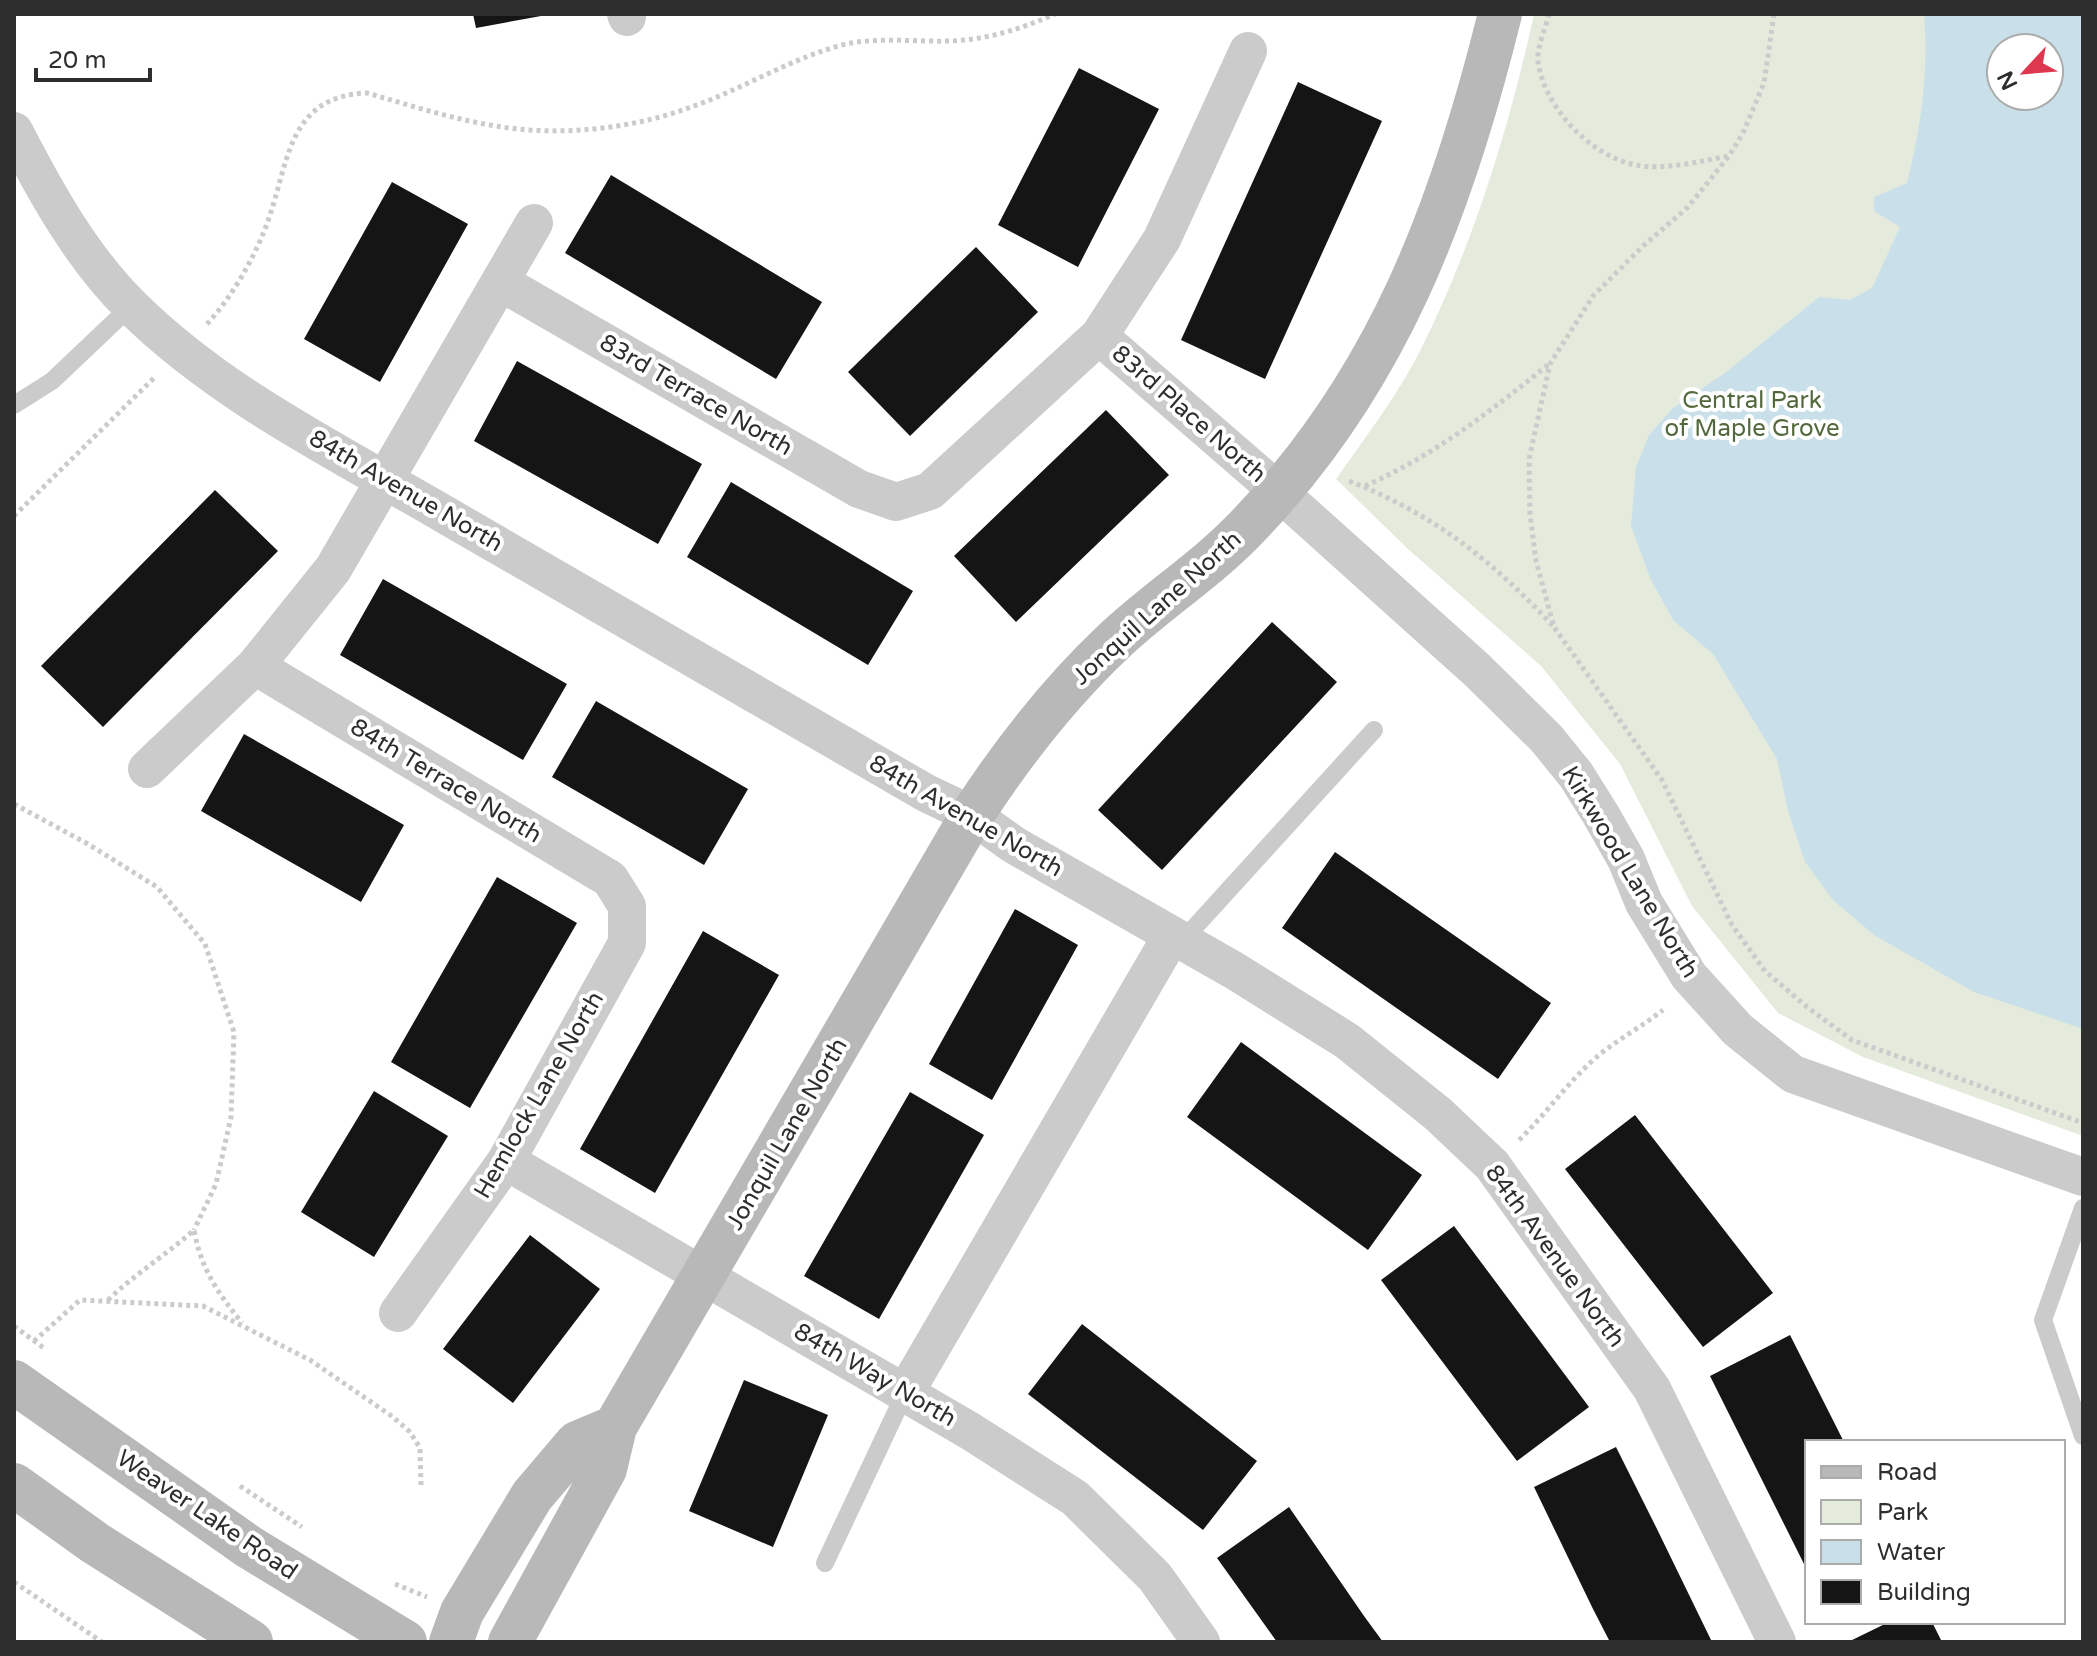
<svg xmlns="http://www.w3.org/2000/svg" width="2097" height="1656" viewBox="0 0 2097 1656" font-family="'Varela Round',sans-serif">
<rect width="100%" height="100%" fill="#fff"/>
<path fill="#e5ebdc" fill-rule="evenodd" d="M1534,14h549v1122l-220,-79 -85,-44 -86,-107 -72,-142 -79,-98 -133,-117 -72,-70c29,-41 61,-83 84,-128 53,-106 89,-222 114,-337zM2001,48h48v48h-48z"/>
<path fill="#c9e0ea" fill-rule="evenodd" d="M1924,14h159v1015l-109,-37 -100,-57 -41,-35 -28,-38 -17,-51 -11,-52 -64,-105 -40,-34 -22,-40 -20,-54 5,-59 13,-32 24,-27 52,-35 94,-76 31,3 22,-12 28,-61 -26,-16v-14l33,-14c14,-56 22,-111 17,-169zM2001,48h48v48h-48z"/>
<path fill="#151515" d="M473,14h68v2l-65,12z
M1079,68l80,41 -81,158 -80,-42z
M1298,82l84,39 -117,258 -84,-39z
M611,175l211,127 -46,77 -211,-126z
M392,182l76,42 -88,158 -76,-43z
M976,247l62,65 -128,124 -62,-64z
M517,361l185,103 -44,80 -184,-103z
M1106,410l63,65 -153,147 -62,-66z
M731,482l182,109 -45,74 -181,-108z
M215,490l63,61 -175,176 -62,-61z
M383,579l184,105 -44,76 -183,-105z
M1272,622l65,60 -175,188 -64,-60z
M596,701l152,88 -44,76 -152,-88z
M244,734l160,91 -43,77 -160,-91z
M1335,852l216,151 -53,76 -216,-151z
M497,877l80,46 -107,185 -79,-46z
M1015,909l63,36 -86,155 -63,-36z
M703,931l76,44 -124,218 -75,-44z
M1241,1042l181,133 -54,75 -181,-133z
M374,1091l74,45 -74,121 -73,-45z
M910,1092l74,43 -105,184 -75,-43z
M1635,1115l138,178 -70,54 -138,-178z
M1454,1226l135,181 -72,54 -136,-181z
M530,1235l70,54 -87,114 -70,-54z
M1082,1324l175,137 -54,69 -175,-136z
M1790,1335l54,107h-37v128l-97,-194z
M744,1380l84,35 -55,132 -84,-36z
M1616,1447l40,80 56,115h-102l-17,-33 -59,-122z
M1289,1507l75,109 19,26h-106l-60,-84z
M1889,1622h43l10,20h-94z"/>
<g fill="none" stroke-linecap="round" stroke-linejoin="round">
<path stroke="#cbcbcb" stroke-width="5" stroke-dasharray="4 4" stroke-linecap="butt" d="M1549,14c-3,14 -13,34 -11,48 7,46 52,94 98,103 26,6 66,-4 92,-9
M1774,14l-10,69 -21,50 -14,23 -41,51 -45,39 -50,50 -43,68 -21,95 1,55 6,47 18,66 108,153 70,145 33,46 42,36 45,33 231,83
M207,324c24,-26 45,-62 58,-95 24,-60 19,-133 102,-136 42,12 85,26 129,33 64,11 137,3 198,-20 51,-18 99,-49 152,-62 33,-7 70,-2 103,-3 37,-1 72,-12 106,-27
M1349,481c83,32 144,80 204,145
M1365,486c68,-30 126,-75 184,-122
M14,516l141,-139
M14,804l74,40 69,43 48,57 29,88 -3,85 -15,67 -22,46
M1519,1140c26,-25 46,-54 73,-79 21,-19 48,-33 71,-51
M108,1300c27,-26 58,-45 86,-70 7,39 24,63 48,93
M14,1326l31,23
M34,1341l46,-41 123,6 107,54 83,57 17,15 10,16 1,37
M240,1486l62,41
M14,1582l88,60
M395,1584l32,13"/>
<path stroke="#cbcbcb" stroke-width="18" d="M14,405l38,-24 79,-75
M1183,940l191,-210
M2083,1208l-40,112 40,116
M825,1563l80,-170"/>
<path stroke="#cbcbcb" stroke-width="38" d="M626,14l1,3
M14,131c32,62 68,127 118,176 90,89 208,146 317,210 159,92 318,184 477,276l46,22 42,30 221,126 112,70 91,73 54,51 160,224 125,253
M500,282l359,207 37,13 34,-11 169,-155 63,-97 86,-188
M1099,336l180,156 198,178 69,68 30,37 25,40 25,44 18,44 45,73 49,54 55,44 290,103
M255,666l355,213 17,27v37l-121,218 -108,152
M147,769l108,-103 78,-97 201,-346
M506,1161l464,270 105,67 80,79 46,65
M905,1393l267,-458"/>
<path stroke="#b8b8b8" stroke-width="44" d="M14,1382l235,165 156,95
M14,1485l81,58 156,99
M451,1642l11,-30 70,-116 45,-53 38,-16
M510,1642l95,-173 10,-42 357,-612c41,-63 86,-121 141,-173 42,-40 93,-72 133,-114 142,-146 206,-320 254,-514"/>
</g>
<g text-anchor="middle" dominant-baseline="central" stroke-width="8" stroke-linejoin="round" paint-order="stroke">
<g font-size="24" fill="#2e2e2e" stroke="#fff">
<text transform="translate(696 395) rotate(30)">83rd Terrace North</text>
<text transform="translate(1189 414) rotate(41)">83rd Place North</text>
<text transform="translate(406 491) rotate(30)">84th Avenue North</text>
<text transform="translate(1157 608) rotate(-42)">Jonquil Lane North</text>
<text transform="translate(446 781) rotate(31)">84th Terrace North</text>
<text transform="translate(966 816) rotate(30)">84th Avenue North</text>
<text transform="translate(1630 872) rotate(59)">Kirkwood Lane North</text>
<text transform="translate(539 1095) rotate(-60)">Hemlock Lane North</text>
<text transform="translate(787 1134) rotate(-60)">Jonquil Lane North</text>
<text transform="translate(1555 1256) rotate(54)">84th Avenue North</text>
<text transform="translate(875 1375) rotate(30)">84th Way North</text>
<text transform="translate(207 1515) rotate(34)">Weaver Lake Road</text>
</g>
<g font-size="24" fill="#54683d" stroke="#fff">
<text x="1752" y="400">Central Park<tspan x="1752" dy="28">of Maple Grove</tspan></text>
</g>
</g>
<rect width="2097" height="1656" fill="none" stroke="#2e2e2e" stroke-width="32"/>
<rect x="1805" y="1440" width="260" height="184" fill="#ffffff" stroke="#ababab" stroke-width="2"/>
<rect x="1821" y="1466" width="40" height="12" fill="#b8b8b8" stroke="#ababab" stroke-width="2"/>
<text x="1877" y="1480" font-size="24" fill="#2e2e2e">Road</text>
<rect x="1821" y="1500" width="40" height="24" fill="#e5ebdc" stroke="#ababab" stroke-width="2"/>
<text x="1877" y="1520" font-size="24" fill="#2e2e2e">Park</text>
<rect x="1821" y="1540" width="40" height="24" fill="#c9e0ea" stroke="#ababab" stroke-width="2"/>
<text x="1877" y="1560" font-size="24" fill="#2e2e2e">Water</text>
<rect x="1821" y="1580" width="40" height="24" fill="#151515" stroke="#ababab" stroke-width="2"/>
<text x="1877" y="1600" font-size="24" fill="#2e2e2e">Building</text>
<g transform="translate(2025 72) rotate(244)"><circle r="38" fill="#ffffff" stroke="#ababab" stroke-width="2"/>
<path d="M0-6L14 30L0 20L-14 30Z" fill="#de3750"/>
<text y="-12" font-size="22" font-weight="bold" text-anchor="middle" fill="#2e2e2e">N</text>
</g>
<path d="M36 68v12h114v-12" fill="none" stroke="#2e2e2e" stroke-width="4"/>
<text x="48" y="68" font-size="24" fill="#2e2e2e" stroke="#ffffff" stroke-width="6" paint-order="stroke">20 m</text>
</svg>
